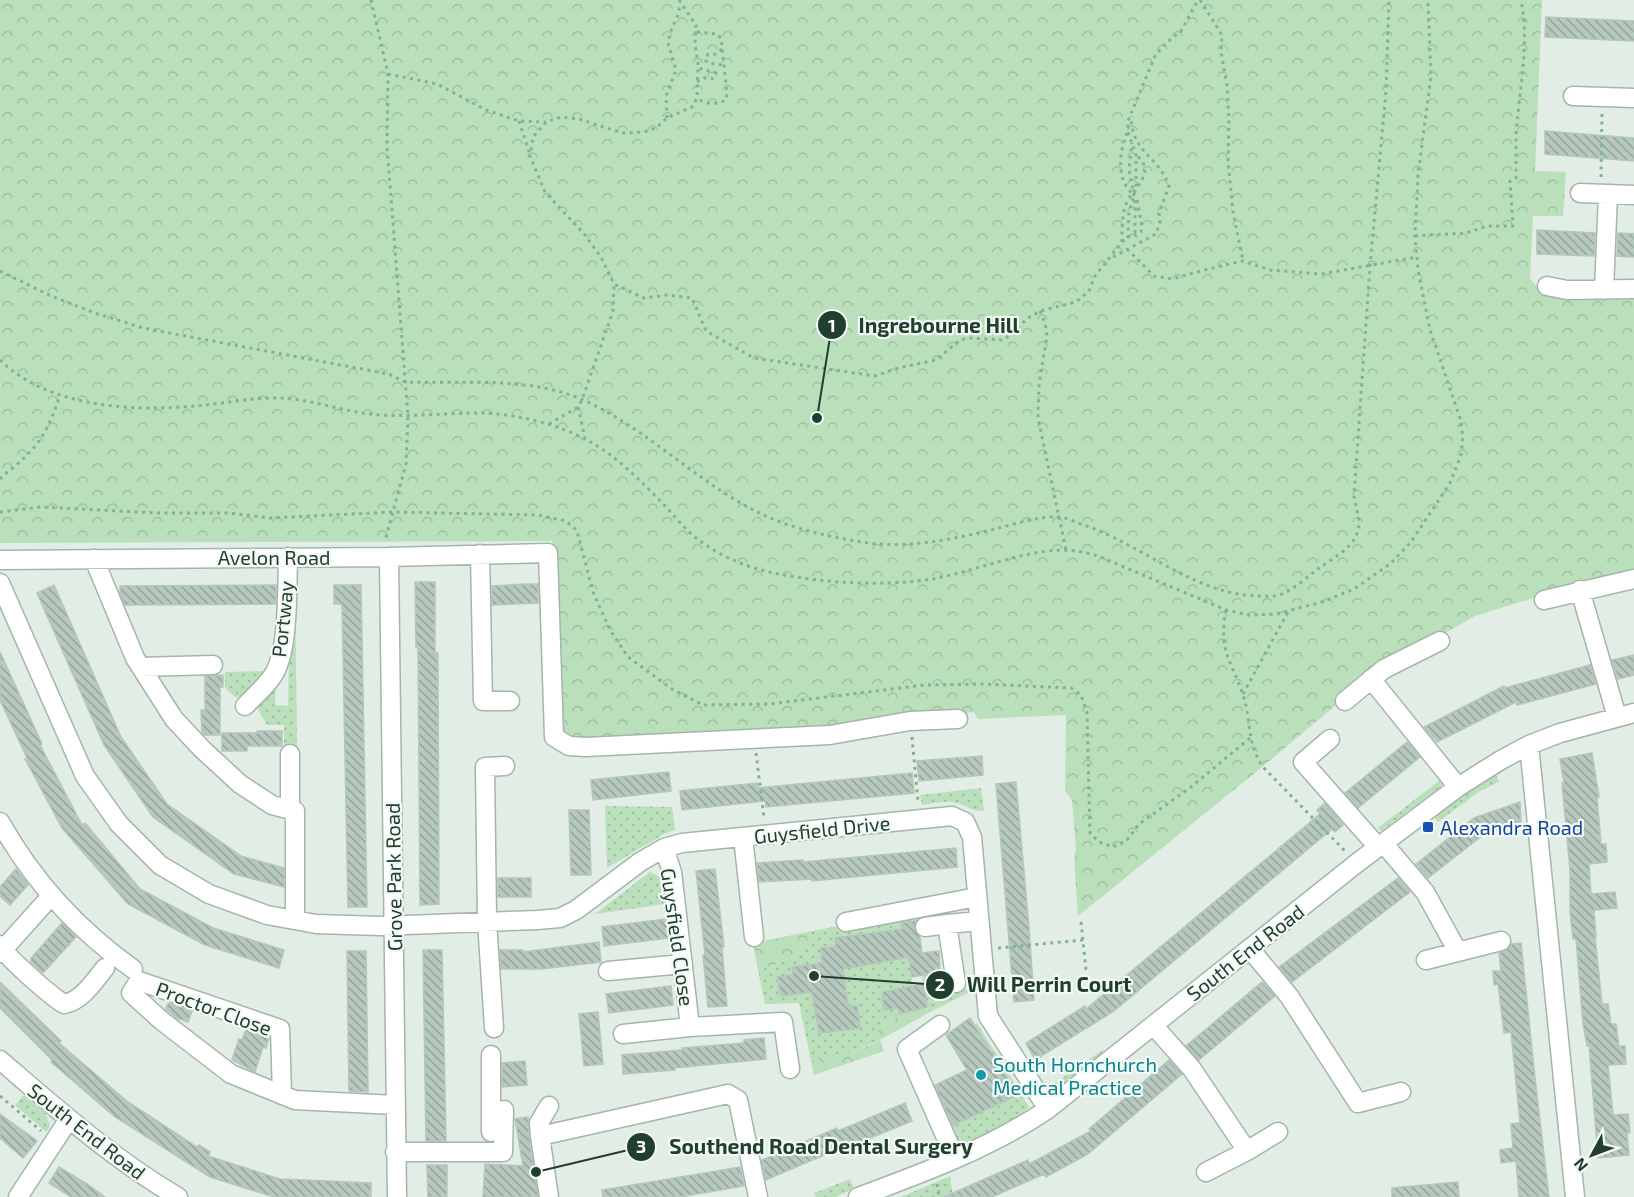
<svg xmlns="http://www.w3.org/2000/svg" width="1634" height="1197" viewBox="0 0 1634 1197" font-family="'Exo 2',sans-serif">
<defs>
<pattern id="grass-dots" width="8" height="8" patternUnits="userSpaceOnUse" patternTransform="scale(1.5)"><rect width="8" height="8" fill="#badfbb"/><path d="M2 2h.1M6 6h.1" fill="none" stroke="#a0c0a1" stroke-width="1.8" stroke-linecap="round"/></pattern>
<pattern id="forest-crowns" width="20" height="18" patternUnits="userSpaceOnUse" patternTransform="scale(1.5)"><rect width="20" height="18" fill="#badfbb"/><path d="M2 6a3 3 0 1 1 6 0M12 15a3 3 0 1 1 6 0" fill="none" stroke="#a0c0a1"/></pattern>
<pattern id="building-back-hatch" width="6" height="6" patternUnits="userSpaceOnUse" patternTransform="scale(1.5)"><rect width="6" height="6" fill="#b7c8be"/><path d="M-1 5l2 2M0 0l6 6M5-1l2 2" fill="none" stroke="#94a49b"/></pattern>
</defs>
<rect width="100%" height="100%" fill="#e2ede6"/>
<path fill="url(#grass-dots)" d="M295,571l2,180h-13v-26h-17l-8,-14 -2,-8 19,-23 -1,25 13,1 1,-50z
M265,671l-1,4 -19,21 -10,1 -10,-9v-16z
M1496,775l3,7 -19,9 -42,31 -3,-4 20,-17z
M1440,780l3,5 -62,46 -3,-3z
M981,788l3,23c-13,1 -20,-8 -32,-9 -10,-1 -21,2 -30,3l-2,-10z
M605,806l67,1 3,23 -11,4 -57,34z
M650,872l14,7 1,25 -70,10z
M917,911l1,10 -16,2v6l-67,9 1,9 -15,2 2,20 -12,3 -3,-7 -15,2v8l-16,3 4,18 45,-5 -12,16 5,26 40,-5 -2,-22h-9l-5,-37 66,-12 4,29 -31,7 2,17 14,-2 2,6 -27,22 6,4 -26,12 -42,9 -12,-58 -34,1 -7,-34c26,-8 42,-13 54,-39z
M929,974l6,28 35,-15v5l-42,21 -6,-38z
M977,1023l52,84 -16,14 -50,23 -16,-12v-4l71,-33 -43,-70z
M1104,1049l-8,12 -42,30 -3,-5z
M24,1095l22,19 4,12 -4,6 -31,-27z
M950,1176l3,21h-52z
M850,1179l4,10 -19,8h-19l-2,-4z"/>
<path fill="url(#forest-crowns)" d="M0,0h1542l-7,171 31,1 -3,44h-30l-3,62 10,13 94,4v279l-55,10 -104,32 -101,57 -113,95 -183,148 -4,-57 2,-9 -4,-50 -7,-9 1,-76 -88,4 -4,-7 -106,14 -298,17 -13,-12 -5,-190 -552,2z
M812,931c-12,26 -28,31 -54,39l-5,-27z
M927,1007l1,6 -48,27 4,11 -70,24 -3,-14 42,-9 26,-11 -7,-5 28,-22z"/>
<path fill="url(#building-back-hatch)" stroke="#b4c7bb" stroke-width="1.5" d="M1546,17l88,4v20l-89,-4z
M1545,131l89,7v23l-89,-7z
M1537,230l58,3 -1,23 -57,-2z
M1618,233l16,1v23l-17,-1z
M415,582h20v71h3l1,251 -19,1 -2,-258h-2z
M527,584h11v19l-46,2v-19z
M54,585l67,152 46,67 74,52 43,12v19l-50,-13 -81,-57 -49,-72 -67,-152z
M276,585v19l-151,1 -5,-12v-7z
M334,585h27l6,322h-19l-6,-303h-8z
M0,652l42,92 -2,1 42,80 3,-2 55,66 73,39 71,22 -5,18 -74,-23 -77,-41 -66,-76 -31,-58 -6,-11 2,-1 -27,-58z
M1634,655v20l-16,4 -6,-19z
M1590,665l6,19 -79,21 -1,-3 -79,40 -13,-15 80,-41 1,2z
M223,675v12h-3v48h-16l-2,-3 -1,-22h4v-34z
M257,731h25v15h-35v5h-25v-18h35z
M1407,742l13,15 -62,51 -13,-15z
M1592,753l7,44h-2l4,47h5l1,18 -18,2 2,30 24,-2 2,16 -23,2 2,27h-1l7,67h6l3,20h5l3,22h6l1,18 -18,1 5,50 15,-1 2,19h-3l2,22 -31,3 -9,-113 -2,1 -4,-22 -7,-85h-3l-3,-27v-42l-8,-87h2l-4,-24z
M982,756l1,19 -64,6 -2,-20z
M669,772l2,19 -78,9 -2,-20z
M912,773l2,20 -148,14 -1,-6 -83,9 -2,-19 77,-8 1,5z
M1016,782l13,146 5,72 -20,2 -18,-218z
M1520,802l1,20 -38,13 -55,43 -12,-14 58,-46z
M1325,803l18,22 -8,7 -3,-3 -218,182 -79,49 -9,-17 59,-37 1,3 234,-195 -3,-4z
M569,810h20l2,65h-20z
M956,848l1,19 -145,14v-2l-53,3 -2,-19 46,-3v2z
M16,869l12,16 -18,20 -10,-9v-9z
M715,869l9,78h-2l5,59 -19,1 -5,-52h2l-9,-84z
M498,878h33v19h-33z
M1398,878l12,14 -118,90 -13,-15z
M666,919l2,19 -64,8 -2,-19z
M916,921l-2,8 6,8 2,16 17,-2 1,21 -28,5 -3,-20 -66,12 5,37h9l3,22 -41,5 -7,-41 -31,4 -4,-19 16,-2 -1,-8 30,-4 -1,-15 15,-1 -1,-9 67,-9 -1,-6z
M62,923l14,14 -33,36 -12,-11v-4z
M599,942l2,20 -60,7h-40l-1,-19h23v2z
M1521,943l14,135 14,119h-30l-3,-36 -15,2 -1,-13 13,-2 -2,-24 9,-1 -9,-91 -7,1 -6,-49 -4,1 -1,-14h8l-2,-18 9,-4 4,-5z
M423,950h19l4,191h-20z
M347,951h19l2,141 -19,-1z
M0,982l61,59 -2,2 69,59 69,45 2,-2 11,7 -2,4 72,23 91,4v14h-97l-64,-20 -95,-60 -64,-55 1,-2 -52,-52z
M1262,982l13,14 -76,64 -13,-14z
M924,984l3,23 -27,7 -2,-6 -14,2 -2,-18z
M671,986l2,19 -64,8 -3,-19z
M168,1003l24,8 -4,11 -11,-4 -11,-9z
M598,1012l5,52 -19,2 -5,-52z
M970,1018l48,77 -65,30 -18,-40 32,-15 -21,-35z
M246,1029l23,8 -3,11 -3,-1 -8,25 -23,-12 7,-21 3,1z
M764,1038l2,21 -92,9 1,2 -52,4 -1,-19 60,-5v-2l62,-5v-3z
M1169,1060l13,14 -94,80 -42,23 -2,-3 -52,23h-48l84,-37 1,4 62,-33 -2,-2z
M525,1061l2,24 -25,2v-24z
M905,1103l7,18 -59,24 -1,-2 -86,37 -4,-20 75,-32 1,3z
M0,1114l37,27 -14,17 -23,-20z
M528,1117l1,20 9,60h-55l2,-33 38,2 -8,-47z
M427,1165h20v32h-19z
M59,1167l28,17 18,13h-34l-22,-14z
M740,1167l4,19 -64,11h-77l-1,-7z
M1458,1182l1,15h-67v-9z"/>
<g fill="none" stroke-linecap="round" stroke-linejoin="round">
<defs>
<path id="minor" d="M1573,96l61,2
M1580,193l54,2
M1547,286l20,4 67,-1
M1604,290l4,-96
M480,554l3,147h27
M389,557l8,640
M94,559l41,99 39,61 28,30 38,35 32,21 23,6v109
M0,560l389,-3 159,-4 6,184 15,9 17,1 244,-12 80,-14 48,-2
M0,583l85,193 34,48 41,41 49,29 58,21 49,9 65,2 156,-6 23,-2 16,-8 64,-48 24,-14 18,-5 270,-27 13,6 7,15 16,179 60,93
M1580,590l37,127
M1544,600l90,-21
M141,667l72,-2
M1371,679l87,108
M1345,701l39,-32 56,-28
M245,706c9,-10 24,-22 30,-34 14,-26 12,-86 13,-115
M1330,739l-27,23 75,85
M1529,745l46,452
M290,810v-56
M0,822c33,59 78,108 133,147
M743,837l11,100
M1383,843l42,49 33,60
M664,848l8,24 18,155
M846,922l131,-25
M925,927l22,-3
M0,945c5,11 52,52 64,59 18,-3 30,-23 41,-36
M1250,949l39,47 69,107 43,-11
M0,953l51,-57
M1426,960l75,-19
M608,971l75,-7
M956,983l-9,-59 32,-3
M940,1025l-33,24 48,109
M1153,1025l39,44 55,82
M494,1028l-7,-107 -2,-154 20,-1
M623,1034l67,-7 93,-5 7,47
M0,1060c57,49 113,99 178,137
M282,1095l-2,-66 -141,-48 -8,12 31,28 69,53 64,26 100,5
M491,1132v-77
M540,1136l-1,-13 10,-17
M395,1152h108l1,-42
M1206,1172l41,-21 31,-19
M18,1197l51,-78
M549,1197l-9,-61 188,-42 10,6 20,97
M858,1197c65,-24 133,-49 190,-88l309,-246 101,-76 43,-27 28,-15 31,-12 74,-20"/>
</defs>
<use href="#minor" stroke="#a4b5ac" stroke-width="21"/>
<path stroke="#81b297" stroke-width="3" stroke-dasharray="3 4.5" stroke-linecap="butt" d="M371,0l17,74 -1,72 21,270 -2,48 -21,77
M679,0l17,25 -1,19 3,20 -1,34 -5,9 -25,11 -11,10 -12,4 -22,1 -43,-14 -18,-2 -15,5 -13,15 -3,19 15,36 40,43 16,22 13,27 30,14 23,-3 25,3 14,33 48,27 121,18 23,-8 38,-8 24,-20 9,-2 35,2 24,-22 12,-7 36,-9 13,-11 6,-15 27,-34 13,-10v-31l-6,-32 3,-26
M1200,0l22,35 -1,17 6,34 2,35 -1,40 5,51 10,49
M697,32l20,2 4,4 6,55 -1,7c-10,5 -20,5 -29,-2
M722,49l-7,5h-7l-3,6 3,3 15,2
M388,74l49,10 49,26 33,11 27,1
M697,82l7,-4 8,1 4,-6 -15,-4 -3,-5
M667,118l-1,-22 10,-26 -8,-27 2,-10 8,-18 2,-11
M519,121l11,33
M1127,133c-8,19 -11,47 6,61
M1601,177l1,-65
M1134,236l7,-4 1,-5 -5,-28
M1415,236l51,-3 21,-7h26l-3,-45 6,-3c0,-14 0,-29 0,-43 3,-44 14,-91 5,-135
M1128,238l1,-26 7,-24v-33l-8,-23v-11l27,-65 11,-13 15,-12 17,-31
M1122,242c0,-13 0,-27 4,-38 7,-17 32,-31 10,-49
M1127,249l27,27 18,3 36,-10 35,-8 27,9 51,4 96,-17
M1113,257l43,-23 4,-12 -1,-9 10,-27c-10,-30 -37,-32 -38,-70
M0,271l51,25 44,17 48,15 246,46 16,8c58,2 121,-6 176,17 67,29 121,89 187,118 27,12 59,19 88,24 47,9 94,-1 139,-12 20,-5 43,-13 64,-12 8,0 17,6 25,8 61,21 113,72 179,71 5,0 11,1 16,-1 15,-5 28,-18 40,-27 17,-12 41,-23 40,-47 -1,-9 -4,-17 -5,-26l16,-229 16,-175 3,-91
M1040,311l5,12 2,13 -8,48 -1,34 28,132
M0,360c48,47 131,52 194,46 29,-2 58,-9 88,-8 33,2 65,15 98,17 33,2 66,-2 99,-2 33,0 79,11 108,27 30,16 56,43 80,68 9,10 18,21 28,29 21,17 48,29 74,35 50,11 113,15 163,7 42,-7 103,-34 143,-28 8,1 16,3 23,5l128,54 23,5 27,-1 46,-12 32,-13 36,-25 21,-22 39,-59 11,-28 2,-18 -3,-19 -30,-88 -12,-60 -3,-34 3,-61 13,-99 -3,-76
M578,407l7,31
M549,424l29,-17 4,-7 31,-89 1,-27
M0,479c9,-9 20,-16 29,-26 16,-16 24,-37 31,-58
M0,512l41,-5 117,6h70l42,5 123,-6 145,3 28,6 11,10 16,61 17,38 18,27 44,32 31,16 66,-1 156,-19 57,-1 89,4 10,7 6,18 3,120 9,9 14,5 14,-7 12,-16 52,-37 59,-49
M1226,610c-8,42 5,49 17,85 9,27 3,45 19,71l84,86
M1243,694l45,-82
M912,737l6,65
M756,753l8,65
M1081,922l5,48
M998,948l85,-8
M0,1096l41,35
M937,1184l2,13"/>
<use href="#minor" stroke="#fff" stroke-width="18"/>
</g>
<rect fill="#1a4fb4" stroke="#f3f9f5" stroke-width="2" x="1422" y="821" width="12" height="12" rx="3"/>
<circle fill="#0f9aa8" stroke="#f3f9f5" stroke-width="2" cx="981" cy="1075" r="6"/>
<g text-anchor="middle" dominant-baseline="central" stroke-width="4.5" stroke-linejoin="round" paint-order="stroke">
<g font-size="20" fill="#213f30" stroke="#f3f9f5">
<text x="274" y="557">Avelon Road</text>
<text transform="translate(282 619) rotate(-84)">Portway</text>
<text transform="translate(822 829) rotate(-6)">Guysfield Drive</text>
<text transform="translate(393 877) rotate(-91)">Grove Park Road</text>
<text transform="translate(678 937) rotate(82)">Guysfield Close</text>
<text transform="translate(1245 952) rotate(-38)">South End Road</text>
<text transform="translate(214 1008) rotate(20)">Proctor Close</text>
<text transform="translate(87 1131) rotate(38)">South End Road</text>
</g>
<g font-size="20" fill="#164399" stroke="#f3f9f5" text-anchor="start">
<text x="1440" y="827">Alexandra Road</text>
</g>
<g font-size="20" fill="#0d838f" stroke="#f3f9f5" text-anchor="start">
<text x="993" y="1064">South Hornchurch<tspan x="993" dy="23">Medical Practice</tspan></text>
</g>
</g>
<path fill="none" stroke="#213f30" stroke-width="2" d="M817 418L832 325M814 976L940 985M536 1172L641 1147"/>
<g fill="#213f30" stroke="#f3f9f5" stroke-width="2">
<circle cx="817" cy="418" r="6"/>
<circle cx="814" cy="976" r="6"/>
<circle cx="536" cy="1172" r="6"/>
<circle cx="832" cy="325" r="15"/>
<circle cx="940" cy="985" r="15"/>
<circle cx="641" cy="1147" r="15"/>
</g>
<g font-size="18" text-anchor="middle" font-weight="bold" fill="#fff">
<text x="832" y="332">1</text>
<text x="940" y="991">2</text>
<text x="641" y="1153">3</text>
</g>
<g font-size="21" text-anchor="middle" font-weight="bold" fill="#213f30" stroke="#f3f9f5" stroke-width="4.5" stroke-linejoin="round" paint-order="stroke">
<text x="939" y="333">Ingrebourne Hill</text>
<text x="1049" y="992">Will Perrin Court</text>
<text x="821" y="1154">Southend Road Dental Surgery</text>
</g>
<g transform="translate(1592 1155) rotate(229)" stroke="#f3f9f5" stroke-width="4.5" paint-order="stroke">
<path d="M0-4.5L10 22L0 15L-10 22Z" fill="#213f30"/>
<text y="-9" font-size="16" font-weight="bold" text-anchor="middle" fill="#213f30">N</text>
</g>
</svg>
